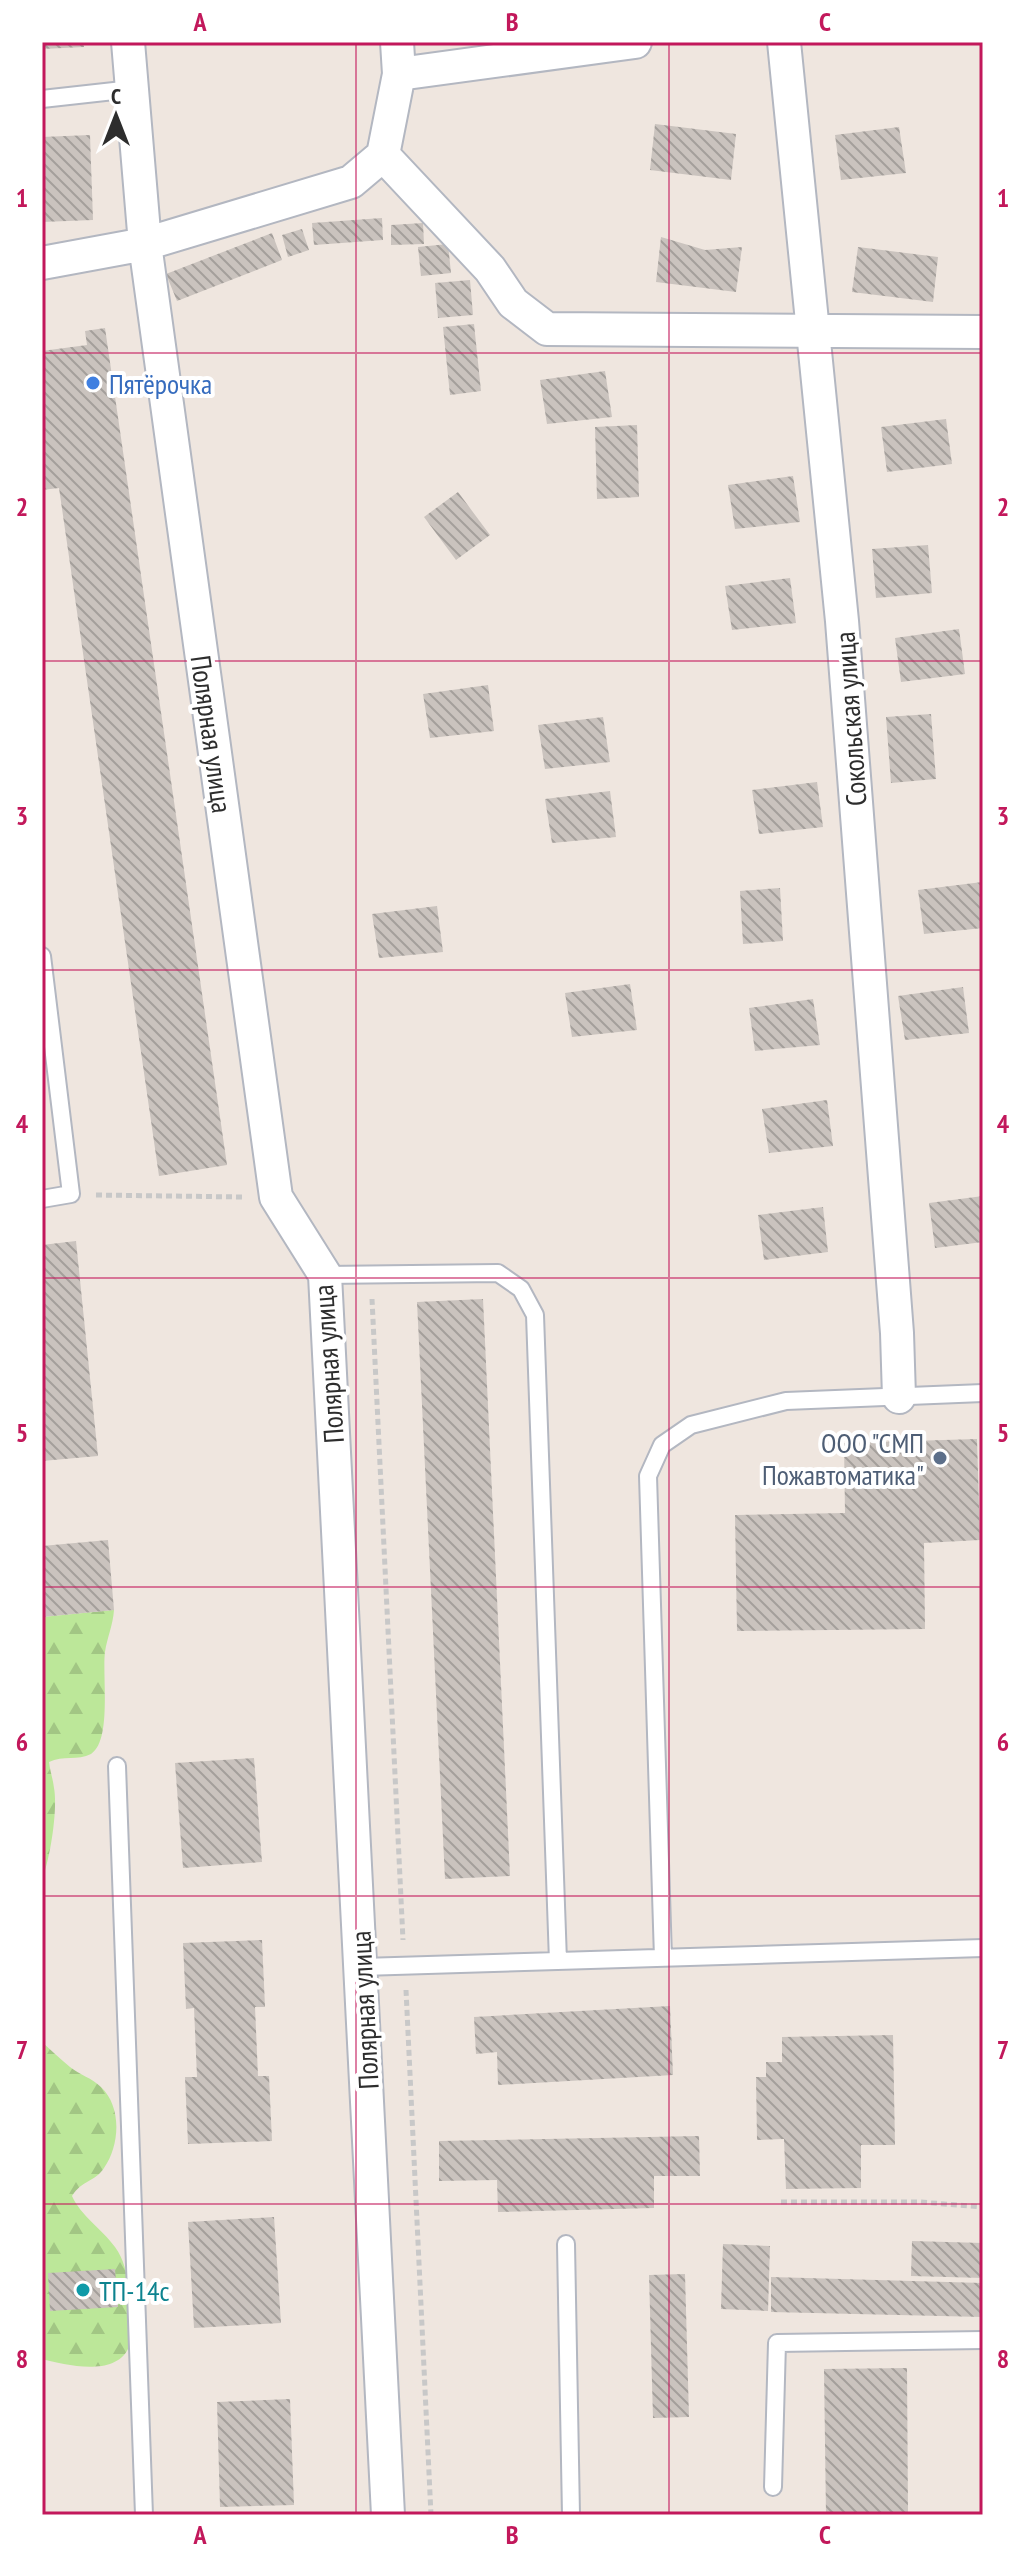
<svg xmlns="http://www.w3.org/2000/svg" width="1025" height="2557" viewBox="0 0 1025 2557" font-family="'PT Sans Narrow',sans-serif">
<defs>
<pattern id="forest-firs" width="22" height="20" patternUnits="userSpaceOnUse" patternTransform="scale(2)"><rect width="22" height="20" fill="#bce799"/><path d="M5 1l3.5 6h-7zM16 11l3.5 6h-7z" fill="#a2c684"/></pattern>
<pattern id="building-back-hatch" width="6" height="6" patternUnits="userSpaceOnUse" patternTransform="scale(2)"><rect width="6" height="6" fill="#cac3be"/><path d="M-1 5l2 2M0 0l6 6M5-1l2 2" fill="none" stroke="#a49f9b"/></pattern>
</defs>
<rect width="100%" height="100%" fill="#efe6df"/>
<path fill="url(#forest-firs)" d="M114,1610c-1,15 -7,28 -9,42 -3,23 7,89 -14,102 -13,7 -28,1 -42,8 1,9 4,17 5,26 4,21 -4,72 -12,91v-262z
M42,2042c9,8 18,17 28,25 10,8 22,11 31,20 21,20 19,58 3,81 -9,14 -22,12 -32,28 9,20 30,33 43,51 13,18 13,38 15,59 0,14 3,30 -2,43 -14,28 -63,16 -86,10z"/>
<path fill="url(#building-back-hatch)" d="M42,42h42v5l-42,2z
M655,124l81,10 -5,46 -81,-10z
M899,127l7,46 -65,7 -6,-45z
M90,135l3,85 -51,2v-85z
M382,218l1,22 -69,5 -2,-22z
M423,223l1,21 -33,1v-20z
M302,229l7,21 -21,7 -6,-22z
M272,233l10,27 -105,41 -11,-27z
M661,237l44,13 37,-3 -6,45 -80,-10z
M448,244l3,29 -30,3 -3,-29z
M858,247l80,10 -5,45 -81,-10z
M470,280l3,35 -35,3 -3,-35z
M474,324l7,67 -31,4 -7,-68z
M105,328l122,837 -68,11 -100,-688 -17,2v-139l45,-6 -2,-14z
M605,371l7,46 -65,7 -7,-44z
M946,419l6,45 -65,8 -6,-45z
M637,425l2,72 -42,2 -2,-72z
M793,476l7,46 -65,7 -7,-44z
M458,492l32,43 -34,25 -32,-43z
M928,545l4,48 -56,5 -4,-49z
M790,578l6,45 -64,7 -7,-44z
M959,629l6,45 -64,8 -6,-44z
M488,685l6,46 -64,7 -7,-44z
M931,714l5,65 -45,4 -5,-66z
M603,717l7,45 -65,7 -7,-44z
M817,782l6,45 -64,7 -7,-44z
M610,791l6,46 -64,6 -7,-44z
M982,882l1,46 -59,6 -6,-44z
M780,888l3,53 -40,3 -3,-53z
M437,906l6,46 -64,6 -7,-44z
M630,984l7,46 -65,7 -7,-44z
M963,987l6,46 -64,7 -7,-44z
M813,999l7,46 -65,6 -6,-43z
M827,1100l6,46 -64,7 -7,-44z
M983,1196v46l-48,6 -6,-45z
M823,1207l5,45 -64,8 -6,-45z
M76,1241l22,215 -56,5v-216z
M483,1299l27,577 -65,3 -28,-577z
M977,1439l3,101 -56,3 1,86 -188,2 -2,-116 110,-2 -1,-70z
M108,1540l6,70 -72,7v-71z
M254,1758l8,104 -79,6 -8,-105z
M262,1940l3,67h-10l3,69h11l3,65 -84,3 -3,-67h12l-3,-69 -8,1 -3,-66z
M670,2006l3,69 -175,10 -1,-33 -21,2 -2,-37z
M893,2035l2,110h-34v43l-75,1 -2,-50 -27,1 -1,-63h10v-15h16v-25z
M699,2136l1,40h-46v32l-156,4 -1,-32 -58,1v-40z
M274,2217l7,106 -87,5 -6,-106z
M912,2241l71,2v35l-72,-2z
M723,2244l47,2 -2,65 -47,-2z
M115,2269l3,38 -68,4 -2,-38z
M685,2274l4,143 -36,1 -4,-143z
M771,2277l212,6v34l-212,-5z
M907,2368l1,147h-82l-2,-146z
M290,2399l4,106 -74,2 -3,-105z"/>
<g fill="none" stroke-linecap="round" stroke-linejoin="round">
<defs>
<path id="lane" d="M42,99l90,-10
M42,956l29,238 -29,5
M325,1275l173,-2 23,16 14,26 23,646
M117,1766l27,749
M663,1958l-15,-482 14,-31 29,-20 95,-24 197,-8
M362,1967l621,-19
M566,2244l5,271
M773,2487l4,-144 206,-3"/>
<path id="street" d="M128,42l17,202 131,953 49,78 63,1240
M397,42l2,32 -16,81 107,114 23,34 34,26 436,3
M784,42l58,579 55,712 2,64
M399,74l236,-32
M42,263l103,-19 206,-62 32,-27"/>
</defs>
<use href="#lane" stroke="#b3b7c1" stroke-width="20"/>
<use href="#street" stroke="#b3b7c1" stroke-width="36"/>
<path stroke="#c8c8c8" stroke-width="5" stroke-dasharray="6 4" stroke-linecap="butt" d="M96,1195l146,2
M372,1299l31,641
M406,1990l25,525
M781,2202h139l63,5"/>
<use href="#lane" stroke="#fff" stroke-width="16"/>
<use href="#street" stroke="#fff" stroke-width="32"/>
</g>
<path fill="none" stroke="#c2185b" stroke-width="2" stroke-opacity="0.55" d="M356,42v2473M669,42v2473M42,353h941M42,661h941M42,970h941M42,1278h941M42,1587h941M42,1896h941M42,2204h941"/>
<circle fill="#3f7fe0" stroke="#fff" stroke-width="3" cx="93" cy="383" r="8"/>
<circle fill="#5c6f8a" stroke="#fff" stroke-width="3" cx="940" cy="1458" r="8"/>
<circle fill="#0f9aa8" stroke="#fff" stroke-width="3" cx="83" cy="2290" r="8"/>
<g text-anchor="middle" dominant-baseline="central" stroke-width="8" stroke-linejoin="round" paint-order="stroke">
<g font-size="28" fill="#366cbe" stroke="#fff" text-anchor="start">
<text x="109" y="383">Пятёрочка</text>
</g>
<g font-size="28" fill="#2d2d2d" stroke="#fff">
<text transform="translate(850 719) rotate(-94)">Сокольская улица</text>
<text transform="translate(212 734) rotate(82)">Полярная улица</text>
<text transform="translate(328 1364) rotate(-94)">Полярная улица</text>
<text transform="translate(364 2010) rotate(-93)">Полярная улица</text>
</g>
<g font-size="28" fill="#4e5e75" stroke="#fff" text-anchor="end">
<text x="924" y="1442">ООО "СМП<tspan x="924" dy="32">Пожавтоматика"</tspan></text>
</g>
<g font-size="28" fill="#0d838f" stroke="#fff" text-anchor="start">
<text x="99" y="2290">ТП-14с</text>
</g>
</g>
<rect width="1025" height="2557" fill="none" stroke="#ffffff" stroke-width="88"/>
<g transform="translate(116 116)" stroke="#ffffff" stroke-width="6" paint-order="stroke">
<path d="M0-6L14 30L0 20L-14 30Z" fill="#2d2d2d"/>
<text y="-12" font-size="22" font-weight="bold" text-anchor="middle" fill="#2d2d2d">С</text>
</g>
<rect x="44" y="44" width="937" height="2469" fill="none" stroke="#c2185b" stroke-width="3"/>
<g font-size="26" text-anchor="middle" font-weight="bold" fill="#c2185b">
<text x="200" y="31">A</text>
<text x="512" y="31">B</text>
<text x="825" y="31">C</text>
<text x="22" y="207">1</text>
<text x="1003" y="207">1</text>
<text x="22" y="516">2</text>
<text x="1003" y="516">2</text>
<text x="22" y="825">3</text>
<text x="1003" y="825">3</text>
<text x="22" y="1133">4</text>
<text x="1003" y="1133">4</text>
<text x="22" y="1442">5</text>
<text x="1003" y="1442">5</text>
<text x="22" y="1751">6</text>
<text x="1003" y="1751">6</text>
<text x="22" y="2059">7</text>
<text x="1003" y="2059">7</text>
<text x="22" y="2368">8</text>
<text x="1003" y="2368">8</text>
<text x="200" y="2544">A</text>
<text x="512" y="2544">B</text>
<text x="825" y="2544">C</text>
</g>
</svg>
